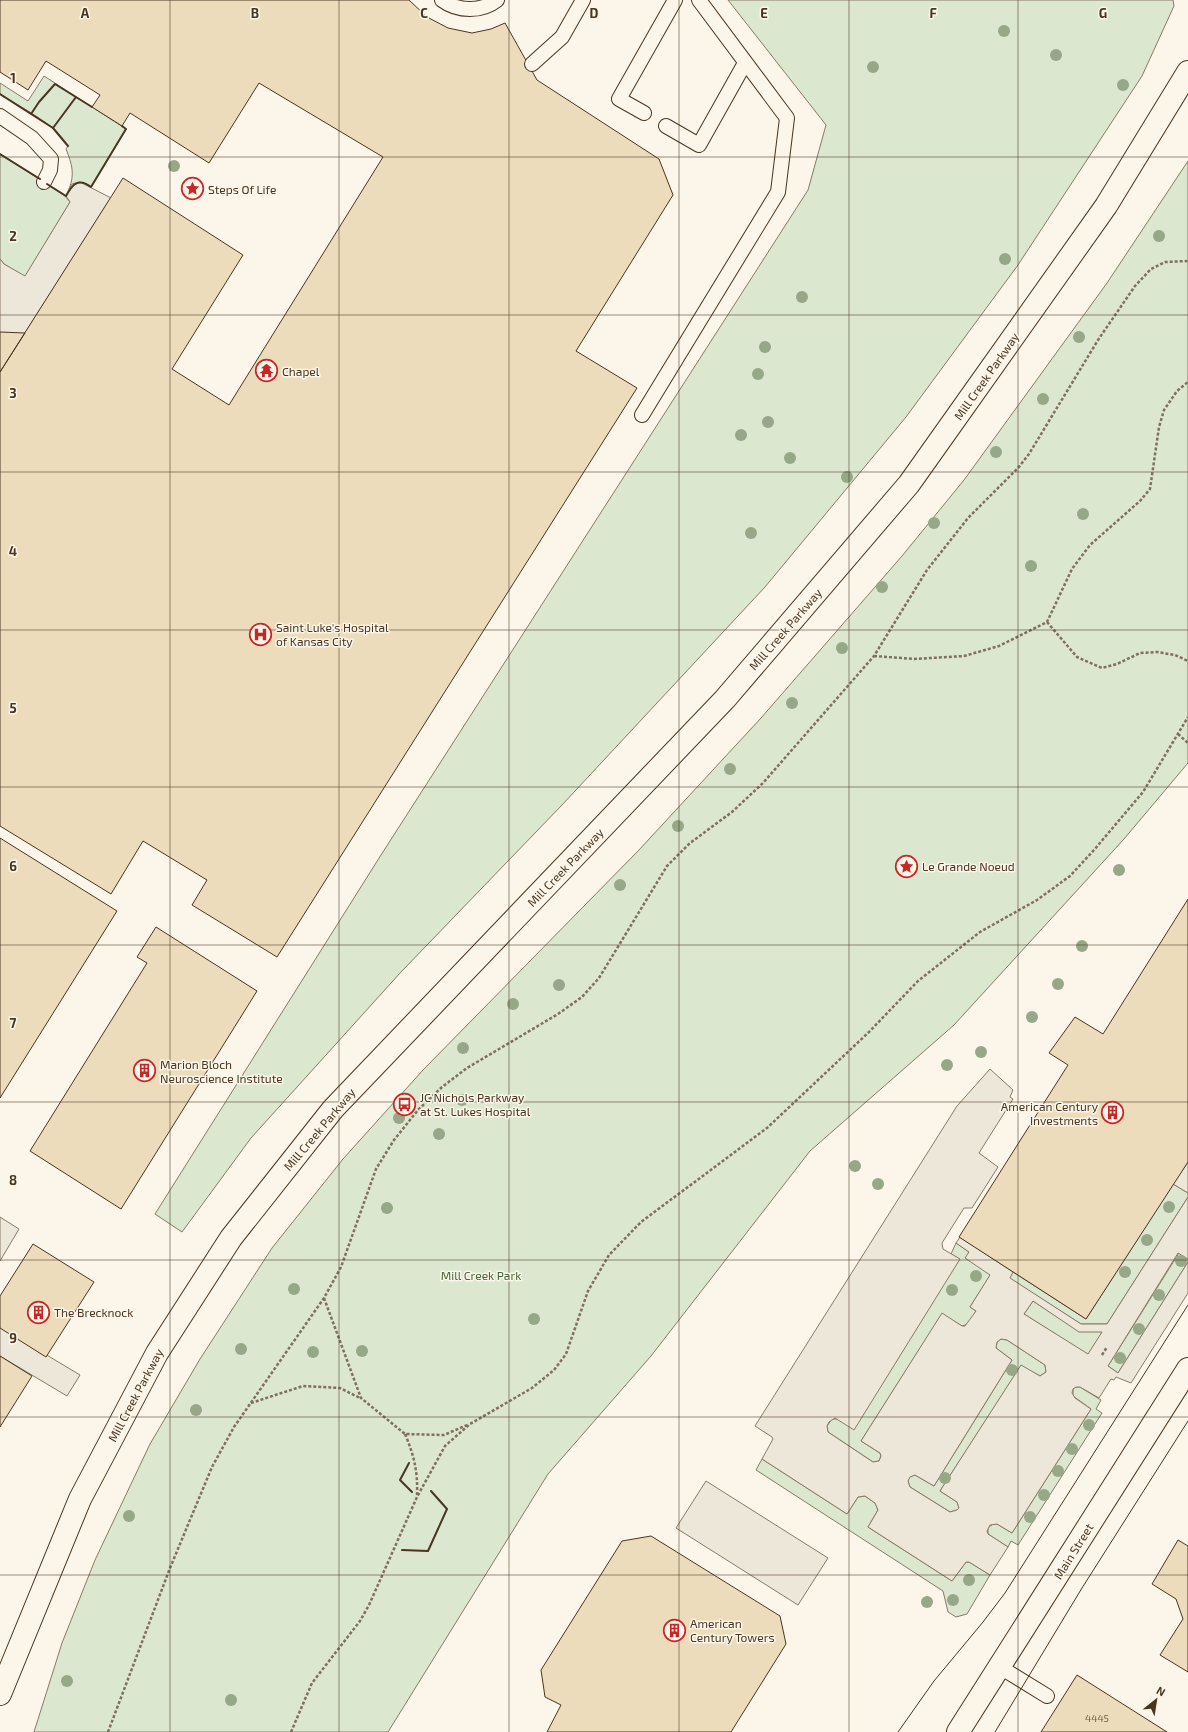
<svg xmlns="http://www.w3.org/2000/svg" width="1188" height="1732" viewBox="0 0 1188 1732" font-family="'Exo 2',sans-serif">
<rect width="100%" height="100%" fill="#fbf6e9"/>
<path fill="#dce7d0" stroke="#887966" d="M728,0h445l1,6 -32,70 -124,189 -112,152 -141,170 -203,218 -161,167 -150,166 -69,94 -27,-18 226,-359 427,-665 18,-65z
M44,76l82,53 -35,58 -4,-3h-14l-4,5c6,-15 3,-25 -3,-40l2,-3c-15,-24 -45,-37 -68,-52v-11l28,18z
M0,154l65,42 5,6 -45,75 -21,-13 -4,-5z
M1188,161v602l-64,76 -170,186 -144,126 -159,205 -103,118 -160,258h-354l28,-89 33,-83 55,-116 50,-85 72,-111 71,-89 80,-89 215,-219 123,-133 141,-162 62,-76 143,-197z
M1173,1184l15,9v4l-81,127h-26l-72,-46 4,-6 73,47z
M956,1243l13,9 -3,6 25,16 -21,33 6,4 -8,13 -6,2 -20,-12 -81,127 19,12 1,3 -2,5 -6,1 -45,-30 -1,-6 5,-7h5l122,-160 -8,-5z
M1179,1253l9,6v3l-70,111 -10,-7z
M1033,1301l46,30h24l-15,24 -64,-41z
M1001,1339l6,1 38,25 1,7 -6,4 -19,-10 -81,125 17,11 2,6 -2,2 -7,2 -40,-25 -2,-6 1,-4 6,-2 19,11 78,-126 -16,-12 1,-6z
M1076,1387h4l21,13 -5,9 6,4 -84,132 -7,-4 -3,6 -20,-13v-6l5,-4h4l15,9 79,-124 -18,-13v-7z
M762,1459l85,55 11,-17 7,-1 10,7 3,7 -10,17 84,54 14,-19h3l21,13 -23,39 -11,3 -8,-5 -5,-21 -187,-121z"/>
<path fill="#ede7d9" stroke="#887966" fill-rule="evenodd" d="M80,182l31,16 -111,174v-113l4,5 21,12 45,-74 -4,-6 3,-7 3,-5z
M990,1069l23,21 -3,7 3,2 -34,54 19,14 -26,41h-8l-22,35 1,6 17,10 -106,171 -19,-12 -6,4 -2,4 1,6 45,30 6,-1 2,-5 -1,-3 -19,-12 81,-128 20,13h3l11,-15 -6,-4 20,-32 -25,-17 4,-6 -13,-9 4,-6 53,35 -3,6 71,46h26l81,-127v62l-10,-6 -70,113 10,7 70,-111v31l-57,90 -15,-6 -2,3 -3,-1 -12,19 -19,-11h-4l-3,2 -1,4 3,5 16,11 -79,124 -15,-9 -7,1 -3,6 1,3 20,13 -18,28 -21,-13h-3l-14,19 -84,-54 10,-17 -3,-7 -10,-7 -7,1 -11,17 -85,-55 11,-20 -1,-2 -17,-11 202,-320zM1033,1301l46,31h23l-14,22 -64,-40zM1001,1339l6,1 38,25 1,7 -6,4 -19,-11 -81,126 17,11 2,6 -2,2 -7,2 -40,-25 -2,-6 2,-4 5,-2 19,11 78,-126 -16,-12 1,-6z
M1188,1162v31l-15,-9z
M0,1217l19,12 -19,32z
M0,1327l80,48 -13,21 -67,-40z
M706,1481l122,77 -30,47 -122,-77z"/>
<path fill="#ecdcbc" stroke="#4a3520" d="M0,0h409l18,17 21,11 24,5 19,-4 14,-6 32,57 122,79 14,36 -97,156 61,37 -360,569 -85,-52 15,-25 -64,-39 -32,53 -111,-68v-454l123,-194 120,77 -71,114 57,36 154,-248 -124,-74 -50,80 -79,-50 -8,13 -30,-19 8,-12 -54,-34 -18,29 -28,-18z
M0,332l25,1 -25,39z
M0,838l117,73 -117,187z
M1188,899v263l-102,157 -127,-82 109,-172 -19,-12 26,-36 28,17z
M156,927l101,64 -136,218 -91,-58 117,-188 -10,-6z
M33,1244l61,38 -48,75 -46,-29v-32z
M0,1356l32,20 -32,51z
M651,1536l129,80 6,28 -55,88h-184l14,-27 -16,-8 -4,-27 81,-129z
M1178,1540l10,6v126l-28,-17 23,-36 -7,-20 -24,-15z
M1077,1675l90,57h-126z"/>
<g fill="none" stroke-linecap="round" stroke-linejoin="round">
<defs>
<path id="service" d="M442,0c16,12 40,12 55,0
M532,64l30,-27 21,-37
M644,113l-25,-14 56,-99
M0,116l32,22 19,21 -1,11 -6,12
M666,126l33,19 46,-82
M642,415l136,-223 9,-74 -88,-118
M1000,1667l47,29"/>
<path id="secondary" d="M0,1694l80,-195 77,-146 74,-115 102,-129 392,-410 184,-215 197,-278 82,-134
M958,1732l230,-363"/>
</defs>
<use href="#service" stroke="#4a3520" stroke-width="16"/>
<use href="#secondary" stroke="#4a3520" stroke-width="24"/>
<path stroke="#7f6f5c" stroke-width="2.5" stroke-dasharray="3 2" stroke-linecap="butt" d="M1047,622l30,35 25,11 15,-4 23,-11 17,-1 18,3 13,6
M874,656l40,3 50,-3 35,-10 48,-24 25,-53 18,-24 50,-44 10,-12 9,-62 5,-17 13,-19 11,-9
M1178,734l10,9
M324,1298l37,100 44,36 39,1 23,-10
M1102,1355l5,-8
M251,1403l52,-17 37,2 20,10
M405,1434c9,21 13,38 12,61
M108,1732l62,-164 42,-101 22,-40 90,-129 17,-31 35,-98 18,-29 24,-30 24,-23 25,-19 91,-54 24,-17 17,-19 68,-112 23,-23 42,-31 31,-29 111,-127 53,-86 41,-52 50,-50 11,-14 69,-114 37,-54 16,-17 14,-7 23,-1
M291,1732l21,-49 48,-62 9,-16 48,-108 28,-51 25,-22 62,-36 22,-18 12,-16 22,-63 21,-36 32,-33 126,-94 102,-96 49,-51 62,-49 57,-32 33,-24 24,-26 49,-58 45,-75"/>
<use href="#service" stroke="#fbf6e9" stroke-width="14"/>
<use href="#secondary" stroke="#fbf6e9" stroke-width="22"/>
<path stroke="#4a3520" stroke-width="1" d="M898,1732l36,-51 49,-59 22,-29 183,-288
M995,1732l87,-144 106,-167"/>
<path stroke="#4a3520" stroke-width="2" d="M0,94l53,34 23,-31
M31,114l8,-12 16,-18 37,23
M53,128l15,18
M0,154l40,25
M47,184l19,12c6,-11 12,-19 25,-9l35,-58 -4,-3
M409,1463l-9,17 12,12
M402,1550l26,1 19,-42 -16,-18"/>
</g>
<g fill="#96a887">
<circle cx="1004" cy="31" r="6"/>
<circle cx="1056" cy="55" r="6"/>
<circle cx="873" cy="67" r="6"/>
<circle cx="1123" cy="85" r="6"/>
<circle cx="174" cy="166" r="6"/>
<circle cx="1159" cy="236" r="6"/>
<circle cx="1005" cy="259" r="6"/>
<circle cx="802" cy="297" r="6"/>
<circle cx="1079" cy="337" r="6"/>
<circle cx="765" cy="347" r="6"/>
<circle cx="758" cy="374" r="6"/>
<circle cx="1043" cy="399" r="6"/>
<circle cx="768" cy="422" r="6"/>
<circle cx="741" cy="435" r="6"/>
<circle cx="996" cy="452" r="6"/>
<circle cx="790" cy="458" r="6"/>
<circle cx="847" cy="477" r="6"/>
<circle cx="1083" cy="514" r="6"/>
<circle cx="934" cy="523" r="6"/>
<circle cx="751" cy="533" r="6"/>
<circle cx="1031" cy="566" r="6"/>
<circle cx="882" cy="587" r="6"/>
<circle cx="842" cy="648" r="6"/>
<circle cx="792" cy="703" r="6"/>
<circle cx="730" cy="769" r="6"/>
<circle cx="678" cy="826" r="6"/>
<circle cx="1119" cy="870" r="6"/>
<circle cx="620" cy="885" r="6"/>
<circle cx="1082" cy="946" r="6"/>
<circle cx="1058" cy="984" r="6"/>
<circle cx="559" cy="985" r="6"/>
<circle cx="513" cy="1004" r="6"/>
<circle cx="1032" cy="1017" r="6"/>
<circle cx="463" cy="1048" r="6"/>
<circle cx="981" cy="1052" r="6"/>
<circle cx="947" cy="1065" r="6"/>
<circle cx="462" cy="1100" r="6"/>
<circle cx="399" cy="1118" r="6"/>
<circle cx="439" cy="1134" r="6"/>
<circle cx="855" cy="1166" r="6"/>
<circle cx="878" cy="1184" r="6"/>
<circle cx="1169" cy="1207" r="6"/>
<circle cx="387" cy="1208" r="6"/>
<circle cx="1147" cy="1240" r="6"/>
<circle cx="1181" cy="1261" r="6"/>
<circle cx="1125" cy="1272" r="6"/>
<circle cx="976" cy="1276" r="6"/>
<circle cx="294" cy="1289" r="6"/>
<circle cx="952" cy="1290" r="6"/>
<circle cx="1159" cy="1295" r="6"/>
<circle cx="534" cy="1319" r="6"/>
<circle cx="1139" cy="1329" r="6"/>
<circle cx="241" cy="1349" r="6"/>
<circle cx="362" cy="1351" r="6"/>
<circle cx="313" cy="1352" r="6"/>
<circle cx="1120" cy="1358" r="6"/>
<circle cx="1012" cy="1370" r="6"/>
<circle cx="196" cy="1410" r="6"/>
<circle cx="1089" cy="1425" r="6"/>
<circle cx="1072" cy="1449" r="6"/>
<circle cx="1058" cy="1471" r="6"/>
<circle cx="945" cy="1478" r="6"/>
<circle cx="1044" cy="1495" r="6"/>
<circle cx="129" cy="1516" r="6"/>
<circle cx="1030" cy="1517" r="6"/>
<circle cx="969" cy="1580" r="6"/>
<circle cx="953" cy="1600" r="6"/>
<circle cx="927" cy="1602" r="6"/>
<circle cx="67" cy="1681" r="6"/>
<circle cx="231" cy="1700" r="6"/>
</g>
<path fill="none" stroke="#4a3520" stroke-width="1" stroke-opacity="0.55" d="M170,0v1732M339,0v1732M509,0v1732M679,0v1732M849,0v1732M1018,0v1732M0,157h1188M0,315h1188M0,472h1188M0,630h1188M0,787h1188M0,945h1188M0,1102h1188M0,1260h1188M0,1417h1188M0,1575h1188"/>
<defs>
<symbol id="sight-ring" viewBox="-11 -11 22 22"><circle r="9.5" fill="#fbf6e9" stroke="#c62828" stroke-width="1.5"/><path d="M0-6L1.8-2.2L6-1.7L2.9 1.2L3.7 5.4L0 3.3L-3.7 5.4L-2.9 1.2L-6-1.7L-1.8-2.2Z" fill="#c62828"/></symbol>
<symbol id="temple-ring" viewBox="-11 -11 22 22"><circle r="9.5" fill="#fbf6e9" stroke="#c62828" stroke-width="1.5"/><path d="M0-6L5-2H3V0L6.5 2.5H4V6H1.5V3h-3V6H-4V2.5H-6.5L-3 0V-2H-5Z" fill="#c62828"/></symbol>
<symbol id="hospital-ring" viewBox="-11 -11 22 22"><circle r="9.5" fill="#fbf6e9" stroke="#c62828" stroke-width="1.5"/><path d="M-5-5h3v3.5h4V-5h3V5h-3V1.5h-4V5h-3Z" fill="#c62828"/></symbol>
<symbol id="building-ring" viewBox="-11 -11 22 22"><circle r="9.5" fill="#fbf6e9" stroke="#c62828" stroke-width="1.5"/><path d="M-4-6H4V6H1V3H-1V6H-4ZM-2.5-4.3h1.7v1.8h-1.7ZM.8-4.3h1.7v1.8H.8ZM-2.5-1h1.7V.8h-1.7ZM.8-1h1.7V.8H.8Z" fill="#c62828"/></symbol>
<symbol id="bus-ring" viewBox="-11 -11 22 22"><circle r="9.5" fill="#fbf6e9" stroke="#c62828" stroke-width="1.5"/><path d="M-5-6H5V4H4V6H2V4H-2V6H-4V4H-5ZM-3.5-4V0h7V-4ZM-3.5 1.2v1.5H-2V1.2ZM2 1.2v1.5H3.5V1.2Z" fill="#c62828"/></symbol>
</defs>
<g fill-rule="evenodd">
<use href="#sight-ring" x="180" y="176" width="25" height="25"/>
<use href="#temple-ring" x="254" y="358" width="25" height="25"/>
<use href="#hospital-ring" x="248" y="622" width="25" height="25"/>
<use href="#sight-ring" x="894" y="854" width="25" height="25"/>
<use href="#building-ring" x="132" y="1058" width="25" height="25"/>
<use href="#bus-ring" x="392" y="1092" width="25" height="25"/>
<use href="#building-ring" x="1100" y="1100" width="25" height="25"/>
<use href="#building-ring" x="26" y="1300" width="25" height="25"/>
<use href="#building-ring" x="662" y="1618" width="25" height="25"/>
</g>
<g text-anchor="middle" dominant-baseline="central" stroke-width="3" stroke-linejoin="round" paint-order="stroke">
<g font-size="10" fill="#725f47">
<text x="1097" y="1718">4445</text>
</g>
<g font-size="12" fill="#4a3520" stroke="#fbf6e9" text-anchor="start">
<text x="208" y="189">Steps Of Life</text>
<text x="282" y="371">Chapel</text>
<text x="276" y="627">Saint Luke's Hospital<tspan x="276" dy="14">of Kansas City</tspan></text>
<text x="922" y="866">Le Grande Noeud</text>
<text x="160" y="1064">Marion Bloch<tspan x="160" dy="14">Neuroscience Institute</tspan></text>
<text x="420" y="1097">JC Nichols Parkway<tspan x="420" dy="14">at St. Lukes Hospital</tspan></text>
<text x="1098" y="1106" text-anchor="end">American Century<tspan x="1098" dy="14">Investments</tspan></text>
<text x="54" y="1312">The Brecknock</text>
<text x="690" y="1623">American<tspan x="690" dy="14">Century Towers</tspan></text>
</g>
<g font-size="12" fill="#4a3520" stroke="#fbf6e9">
<text transform="translate(986 376) rotate(-55)">Mill Creek Parkway</text>
<text transform="translate(785 629) rotate(-49)">Mill Creek Parkway</text>
<text transform="translate(565 867) rotate(-46)">Mill Creek Parkway</text>
<text transform="translate(319 1129) rotate(-50)">Mill Creek Parkway</text>
<text transform="translate(135 1395) rotate(-62)">Mill Creek Parkway</text>
<text transform="translate(1073 1551) rotate(-58)">Main Street</text>
</g>
<g font-size="12" fill="#436837" stroke="#fbf6e9">
<text x="481" y="1275">Mill Creek Park</text>
</g>
</g>
<g font-size="13" text-anchor="middle" font-weight="bold" fill="#4a3520" stroke="#fbf6e9" stroke-width="3" stroke-linejoin="round" paint-order="stroke">
<text x="85" y="18">A</text>
<text x="255" y="18">B</text>
<text x="424" y="18">C</text>
<text x="594" y="18">D</text>
<text x="764" y="18">E</text>
<text x="933" y="18">F</text>
<text x="1103" y="18">G</text>
<text x="13" y="83">1</text>
<text x="13" y="241">2</text>
<text x="13" y="398">3</text>
<text x="13" y="556">4</text>
<text x="13" y="713">5</text>
<text x="13" y="871">6</text>
<text x="13" y="1028">7</text>
<text x="13" y="1185">8</text>
<text x="13" y="1343">9</text>
</g>
<g transform="translate(1156 1700) rotate(30)" stroke="#fbf6e9" stroke-width="3" paint-order="stroke">
<path d="M0-3L7 15L0 10L-7 15Z" fill="#4a3520"/>
<text y="-6" font-size="11" font-weight="bold" text-anchor="middle" fill="#4a3520">N</text>
</g>
</svg>
